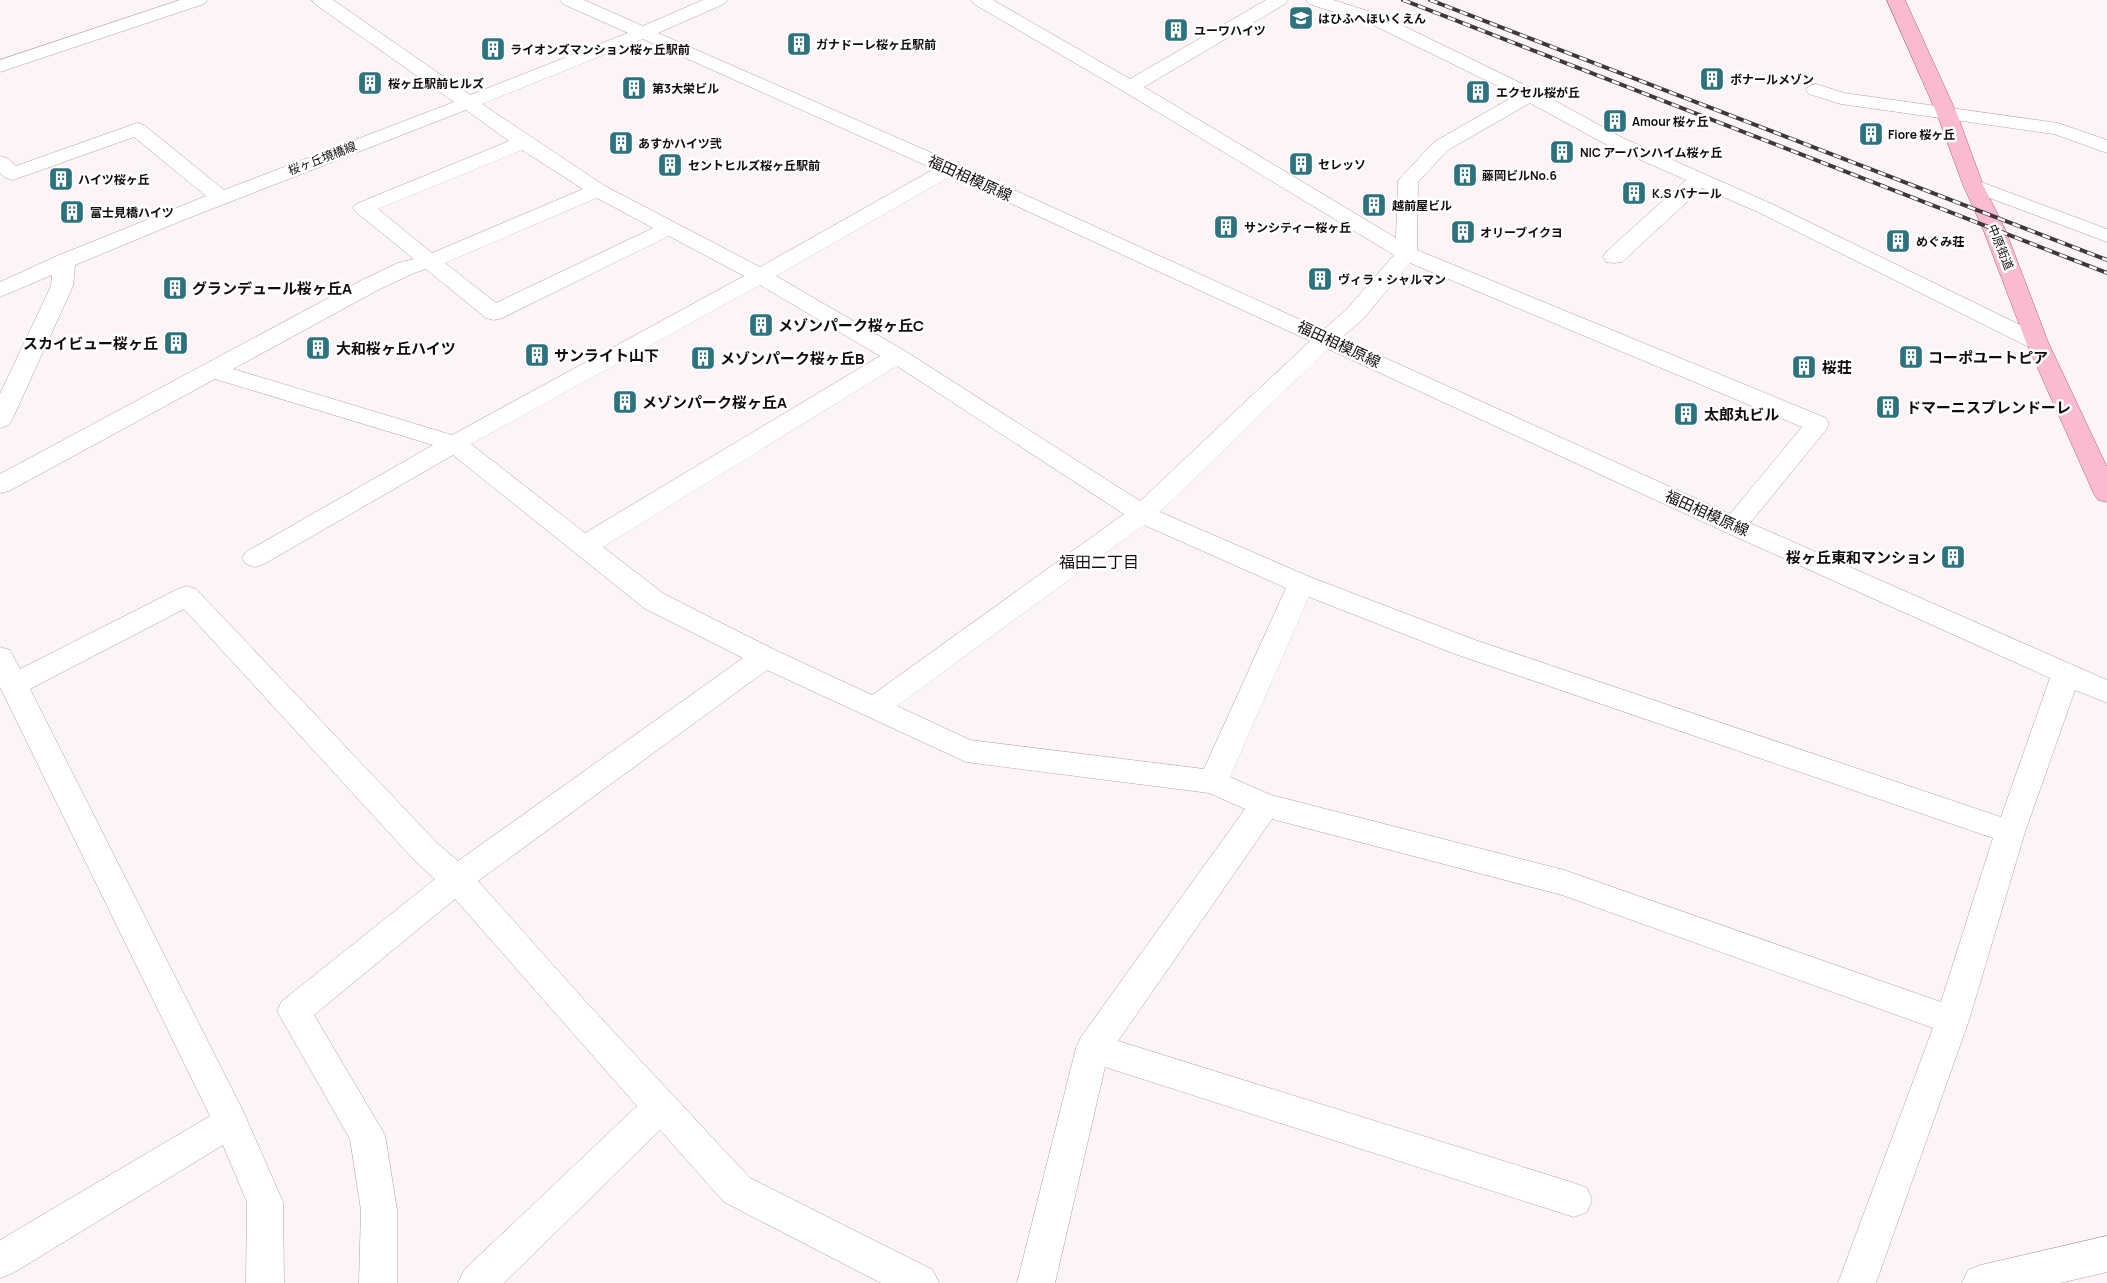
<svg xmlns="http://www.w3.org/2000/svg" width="2107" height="1283" viewBox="0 0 2107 1283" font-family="Manrope,'Noto Sans JP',sans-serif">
<rect width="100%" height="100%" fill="#fdf4f7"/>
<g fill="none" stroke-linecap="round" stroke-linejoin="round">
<defs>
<path id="minor" d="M180,0h27l-3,4 -204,68v-12z
M312,0h21l137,95 158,-62 -65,-29 -3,-4h24l59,26 60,-26h24l-3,4 -66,29 299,131 366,166 24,-21 47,-54 -271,-164 -149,-87 -3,-4h22l137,79 136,-79h22l-3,4 -141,83 252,151 2,-57 3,-4 33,-35 82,-47 -147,-72 -60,-19 -3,-4h27l48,15 156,76 86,47 149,66 273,133 3,5 -3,5 -8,2 -8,-2 -271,-135 -56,-24 -80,74 -8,1 -8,-1 -3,-5 3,-5 80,-72 -77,-34 -79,-43 -82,47 -30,32 -1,68 409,168 3,6 -3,6 -76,93 357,157v23l-32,-13 -50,142 -56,188 -93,263h-38l95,-255 -371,-133 -290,-76 -154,222 456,142 13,5 5,12 -5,12 -13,5 -469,-150 -50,216h-38l59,-235 5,-11 164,-228 -36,-16 -243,-31 -199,-92 -289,211 108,121 164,176 183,92 6,13h-58l-157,-81 -64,-72 -156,153h-46l6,-13 173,-164 -182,-207 -141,116 71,120 12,75v73h-38l2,-73 -11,-71 -73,-128 5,-10 153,-122 -20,-18 -231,-252 -154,80 213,422 40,91 1,81h-38l1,-81 -24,-57 -210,128 -13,5v-38l210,-124 -210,-429v-40l10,3 10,19 158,-80 9,-3 9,3 241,254 21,18 285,-203 -99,-50 -191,-153 -189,109 -9,3 -9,-3 -4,-6 4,-6 187,-107 -218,-66 -206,112 -9,2v-19l362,-194 36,-17 16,-4 -58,-47 -3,-4 3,-4 153,-63 -43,-31 -280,109 -111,46 -2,21 -61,134 -3,5 -9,3v-34l51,-108 1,-11 -52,22v-15l57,-26 149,-60 -72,-59 -121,43 -7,-2 -6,-5v-17l7,2 9,8 121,-43 7,2 80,65 230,-88 -139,-98zM643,39l291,130 -174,98 -155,-81 -123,-82zM522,150l61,39 -151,64 -54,-44zM951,176l359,165 -170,160 -235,-150 -129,-75zM597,198l56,30 -157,75 -51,-40zM669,236l75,40 -292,159 -219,-66 145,-79 36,-17 12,-4 60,49 8,2 8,-2zM1410,263l392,164 -72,87 -389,-176 22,-19zM760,285l120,71 -295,177 -114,-89zM1328,349l397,183 325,146 -49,139 -526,-177 -165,-63 -150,-65zM897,366l227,148 -252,181 -97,-45 -111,-56 -61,-47zM1144,525l142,63 -82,181 -234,-29 -73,-34zM1309,597l146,57 538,184 -52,164 -377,-132 -293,-75 -41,-18z
M1816,84l28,9 214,30 49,17v13l-53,-19 -213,-30 -32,-10 -3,-4 3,-4z
M1973,179l134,50v13l-141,-53 -3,-4 3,-4z
M2107,1236v36l-47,11h-98l6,-13 13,-5z"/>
<path id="major" d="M1887,0h18l52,114 26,71 22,44 43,113 59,125v35l-9,-2 -4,-6 -68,-152 -43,-113 -20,-44 -26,-71z"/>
</defs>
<use href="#minor" stroke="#b59fa6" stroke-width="1"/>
<use href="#major" stroke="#a7607a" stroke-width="1"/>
<use href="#minor" fill="#fff" fill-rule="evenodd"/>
<use href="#major" fill="#fabbd2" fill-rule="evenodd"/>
<defs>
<path id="rail" d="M1403,0l704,273
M1430,0l677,260"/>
</defs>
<use href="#rail" stroke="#3f383a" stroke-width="4"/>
<use href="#rail" stroke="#fff" stroke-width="2.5" stroke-dasharray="8" stroke-linecap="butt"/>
</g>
<defs>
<symbol id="school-square" viewBox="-11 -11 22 22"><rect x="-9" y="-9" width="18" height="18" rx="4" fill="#2c727f" stroke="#fff"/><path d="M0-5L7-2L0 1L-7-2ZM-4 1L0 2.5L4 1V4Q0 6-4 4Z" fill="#fff"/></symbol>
<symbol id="building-square" viewBox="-11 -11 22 22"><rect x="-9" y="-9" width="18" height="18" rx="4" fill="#2c727f" stroke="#fff"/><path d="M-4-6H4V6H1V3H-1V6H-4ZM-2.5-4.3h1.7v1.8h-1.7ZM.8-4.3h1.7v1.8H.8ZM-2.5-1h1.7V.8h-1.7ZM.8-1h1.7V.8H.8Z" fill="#fff"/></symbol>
</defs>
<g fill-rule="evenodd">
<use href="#school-square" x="1287" y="4" width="28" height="28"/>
<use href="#building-square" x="1162" y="16" width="28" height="28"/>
<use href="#building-square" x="785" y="30" width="28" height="28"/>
<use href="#building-square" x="479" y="35" width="28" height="28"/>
<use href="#building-square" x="1698" y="65" width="28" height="28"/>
<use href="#building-square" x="356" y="69" width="28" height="28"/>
<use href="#building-square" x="620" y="74" width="28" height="28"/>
<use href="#building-square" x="1464" y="78" width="28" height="28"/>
<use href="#building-square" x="1601" y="107" width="28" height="28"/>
<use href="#building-square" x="1857" y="120" width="28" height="28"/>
<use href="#building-square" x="607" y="129" width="28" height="28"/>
<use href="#building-square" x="1548" y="138" width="28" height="28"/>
<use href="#building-square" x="1287" y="150" width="28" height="28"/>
<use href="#building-square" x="656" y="151" width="28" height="28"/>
<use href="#building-square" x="1451" y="161" width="28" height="28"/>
<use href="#building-square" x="47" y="165" width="28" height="28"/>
<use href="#building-square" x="1620" y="179" width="28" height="28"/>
<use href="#building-square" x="1360" y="191" width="28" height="28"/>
<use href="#building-square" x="58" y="198" width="28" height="28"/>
<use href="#building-square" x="1212" y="213" width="28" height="28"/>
<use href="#building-square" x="1449" y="218" width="28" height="28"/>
<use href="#building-square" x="1884" y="227" width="28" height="28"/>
<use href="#building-square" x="1306" y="265" width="28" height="28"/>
<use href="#building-square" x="161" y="274" width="28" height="28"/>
<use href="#building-square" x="747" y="311" width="28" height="28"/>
<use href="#building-square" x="162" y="329" width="28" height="28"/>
<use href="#building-square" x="304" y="334" width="28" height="28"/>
<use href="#building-square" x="523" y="341" width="28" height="28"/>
<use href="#building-square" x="1897" y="343" width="28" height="28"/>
<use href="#building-square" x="689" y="344" width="28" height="28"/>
<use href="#building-square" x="1790" y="353" width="28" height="28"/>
<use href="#building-square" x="611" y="388" width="28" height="28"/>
<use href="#building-square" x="1874" y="393" width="28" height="28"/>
<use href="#building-square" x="1672" y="400" width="28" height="28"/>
<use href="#building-square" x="1939" y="543" width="28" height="28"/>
</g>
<g text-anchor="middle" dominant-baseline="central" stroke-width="5" stroke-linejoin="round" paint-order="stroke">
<g font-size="12" font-weight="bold" fill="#120b0d" stroke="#fff" text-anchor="start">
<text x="1318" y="18">はひふへほいくえん</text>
<text x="1194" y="30">ユーワハイツ</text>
<text x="816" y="44">ガナドーレ桜ヶ丘駅前</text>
<text x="510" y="49">ライオンズマンション桜ヶ丘駅前</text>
<text x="1730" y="79">ボナールメゾン</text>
<text x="388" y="83">桜ヶ丘駅前ヒルズ</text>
<text x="652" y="88">第3大栄ビル</text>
<text x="1496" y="92">エクセル桜が丘</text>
<text x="1632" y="121">Amour 桜ヶ丘</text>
<text x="1888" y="134">Fiore 桜ヶ丘</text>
<text x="638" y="143">あすかハイツ弐</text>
<text x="1580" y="152">NIC アーバンハイム桜ヶ丘</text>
<text x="1318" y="164">セレッソ</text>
<text x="688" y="165">セントヒルズ桜ヶ丘駅前</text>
<text x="1482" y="175">藤岡ビルNo.6</text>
<text x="78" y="179">ハイツ桜ヶ丘</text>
<text x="1652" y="193">K.S バナール</text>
<text x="1392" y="205">越前屋ビル</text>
<text x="90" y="212">富士見橋ハイツ</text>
<text x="1244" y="227">サンシティー桜ヶ丘</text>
<text x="1480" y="232">オリーブイクヨ</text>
<text x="1916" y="241">めぐみ荘</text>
<text x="1338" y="279">ヴィラ・シャルマン</text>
</g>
<g font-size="12" fill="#120b0d" stroke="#fff">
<text transform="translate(322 158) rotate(-21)">桜ヶ丘境橋線</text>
<text transform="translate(2001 247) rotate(68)">中原街道</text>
</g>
<g font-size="15" fill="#120b0d" stroke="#fff">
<text transform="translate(970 178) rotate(24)">福田相模原線</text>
<text transform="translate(1339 344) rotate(25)">福田相模原線</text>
<text transform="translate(1707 513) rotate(24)">福田相模原線</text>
</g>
<g font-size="15" font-weight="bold" fill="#120b0d" stroke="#fff" text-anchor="start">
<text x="192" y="288">グランデュール桜ヶ丘A</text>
<text x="778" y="325">メゾンパーク桜ヶ丘C</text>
<text x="158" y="343" text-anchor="end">スカイビュー桜ヶ丘</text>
<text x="336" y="348">大和桜ヶ丘ハイツ</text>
<text x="554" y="355">サンライト山下</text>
<text x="1928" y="357">コーポユートピア</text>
<text x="720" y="358">メゾンパーク桜ヶ丘B</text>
<text x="1822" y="367">桜荘</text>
<text x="642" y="402">メゾンパーク桜ヶ丘A</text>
<text x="1906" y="407">ドマーニスプレンドーレ</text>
<text x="1704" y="414">太郎丸ビル</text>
<text x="1936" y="557" text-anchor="end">桜ヶ丘東和マンション</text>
</g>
<g font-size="16" fill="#120b0d" stroke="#fff">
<text x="1099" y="562">福田二丁目</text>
</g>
</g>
</svg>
